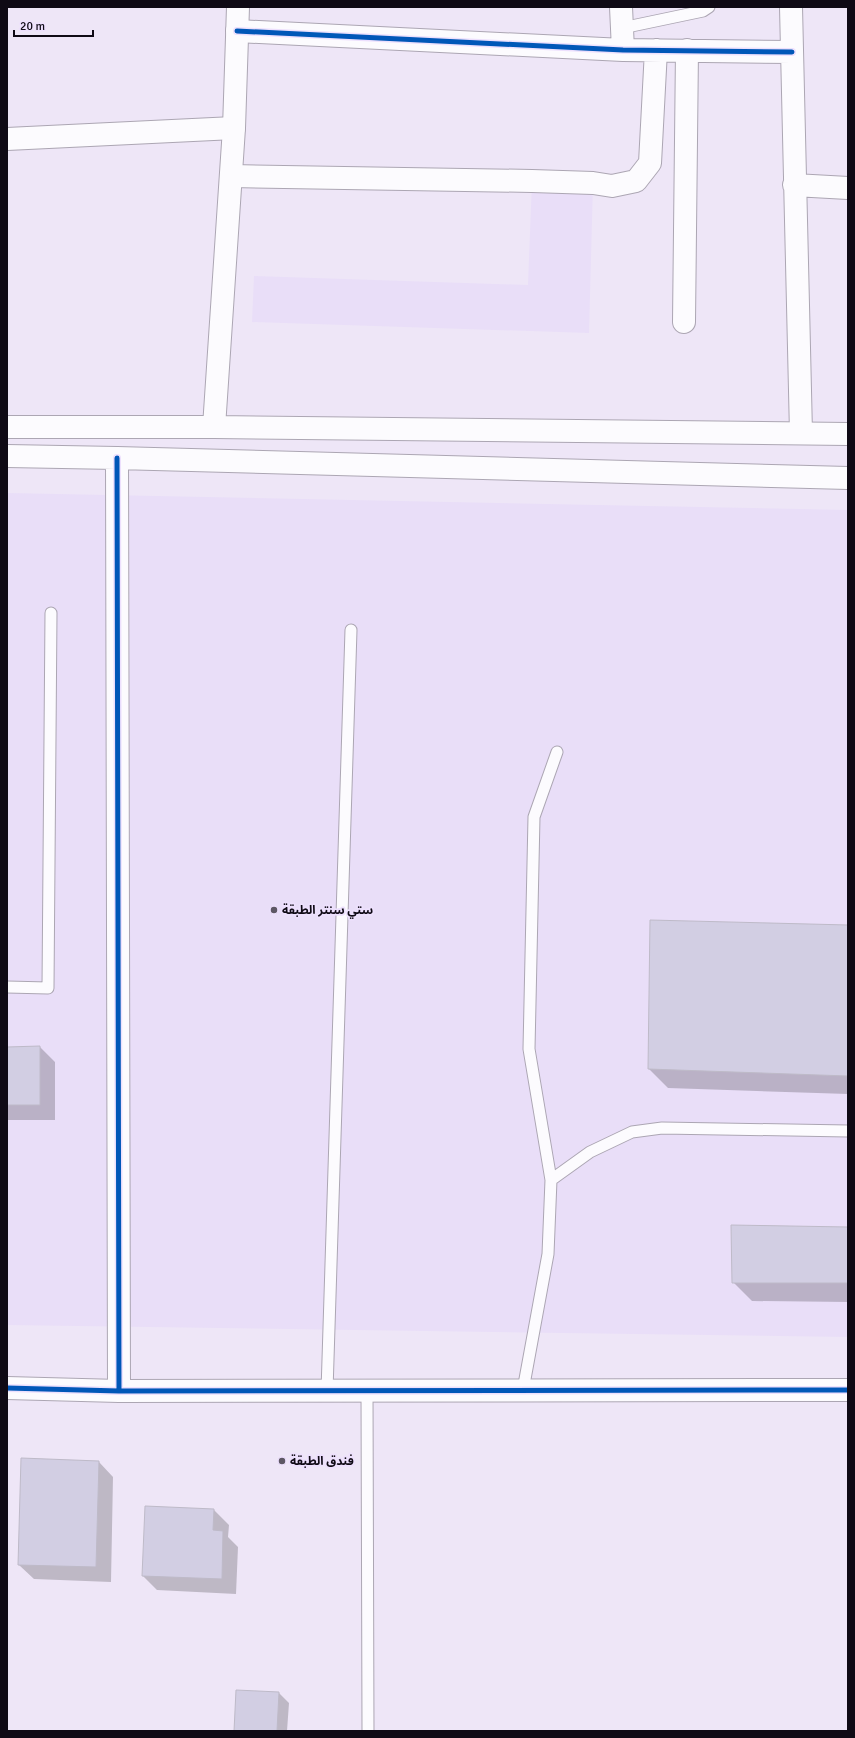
<svg xmlns="http://www.w3.org/2000/svg" width="855" height="1738" viewBox="0 0 855 1738" font-family="Signika,'Noto Sans Arabic',sans-serif">
<rect width="100%" height="100%" fill="#eee6f7"/>
<path fill="#e9def8" d="M532,181l61,2 -4,150 -337,-11 2,-46 274,9z
M7,493l841,17v827l-841,-12z"/>
<path fill="#0003" d="M651,921l197,5v168l-180,-6 -19,-19z
M40,1047l15,15v58h-48v-72z
M848,1228v74l-96,-1 -19,-19z
M99,1462l14,15 -2,105 -77,-3 -15,-14z
M214,1510l15,15 -1,12 10,10 -2,47 -79,-4 -14,-14z
M279,1693l10,10 -2,28h-52z"/>
<path fill="#d2cee3" stroke="#bebac8" d="M650,920l198,5v151l-200,-7z
M40,1046v59h-33v-58z
M731,1225l117,2v56h-116z
M21,1458l78,3 -3,106 -78,-2z
M145,1506l69,3 -1,21 10,1 -1,48 -80,-3z
M236,1690l43,2 -2,39h-43z"/>
<g fill="none" stroke-linecap="round" stroke-linejoin="round">
<defs>
<path id="lane" d="M622,28l81,-17 6,-4
M7,987l41,1 3,-375
M551,1180l39,-28 42,-20 30,-4 186,3
M523,1390l25,-136 3,-74 -22,-131 5,-232 23,-65
M327,1391l24,-761
M367,1391l1,340"/>
<path id="street" d="M621,7l2,43
M791,7l10,426
M237,31l386,19 169,2
M7,139l227,-11
M231,176l301,5 61,2 19,3 24,-5 14,-18 6,-113
M794,185l54,3
M684,322l3,-272"/>
<path id="secondary" d="M7,427h207l634,7
M214,427l20,-299 4,-121
M7,456l110,2 731,20
M117,458l2,933
M7,1388l112,3 729,-1"/>
</defs>
<use href="#lane" stroke="#aca6b3" stroke-width="13"/>
<use href="#street" stroke="#aca6b3" stroke-width="24"/>
<use href="#secondary" stroke="#aca6b3" stroke-width="24"/>
<use href="#lane" stroke="#fcfbfe" stroke-width="11"/>
<use href="#street" stroke="#fcfbfe" stroke-width="22"/>
<use href="#secondary" stroke="#fcfbfe" stroke-width="22"/>
<defs>
<path id="cycleway" d="M237,31l386,19 169,2
M117,458l2,933
M7,1388l112,3 729,-1"/>
</defs>
<use href="#cycleway" stroke="#ede0fd" stroke-width="8"/>
<use href="#cycleway" stroke="#0057b8" stroke-width="5"/>
</g>
<g fill="#5d5764" stroke="#ede0fd" stroke-width="1.5">
<circle cx="274" cy="910" r="4"/>
<circle cx="282" cy="1461" r="4"/>
</g>
<g text-anchor="middle" dominant-baseline="central" stroke-width="3.5" stroke-linejoin="round" paint-order="stroke">
<g font-size="12" font-weight="bold" fill="#0f0a15" stroke="#ede0fd" text-anchor="start">
<text x="282" y="910">ستي سنتر الطبقة</text>
<text x="290" y="1461">فندق الطبقة</text>
</g>
</g>
<rect width="855" height="1738" fill="none" stroke="#0f0a15" stroke-width="16"/>
<path d="M14 30v6h79v-6" fill="none" stroke="#0f0a15" stroke-width="2"/>
<text x="20" y="30" font-size="12" fill="#0f0a15" stroke="#ede0fd" stroke-width="3" paint-order="stroke">20 m</text>
</svg>
